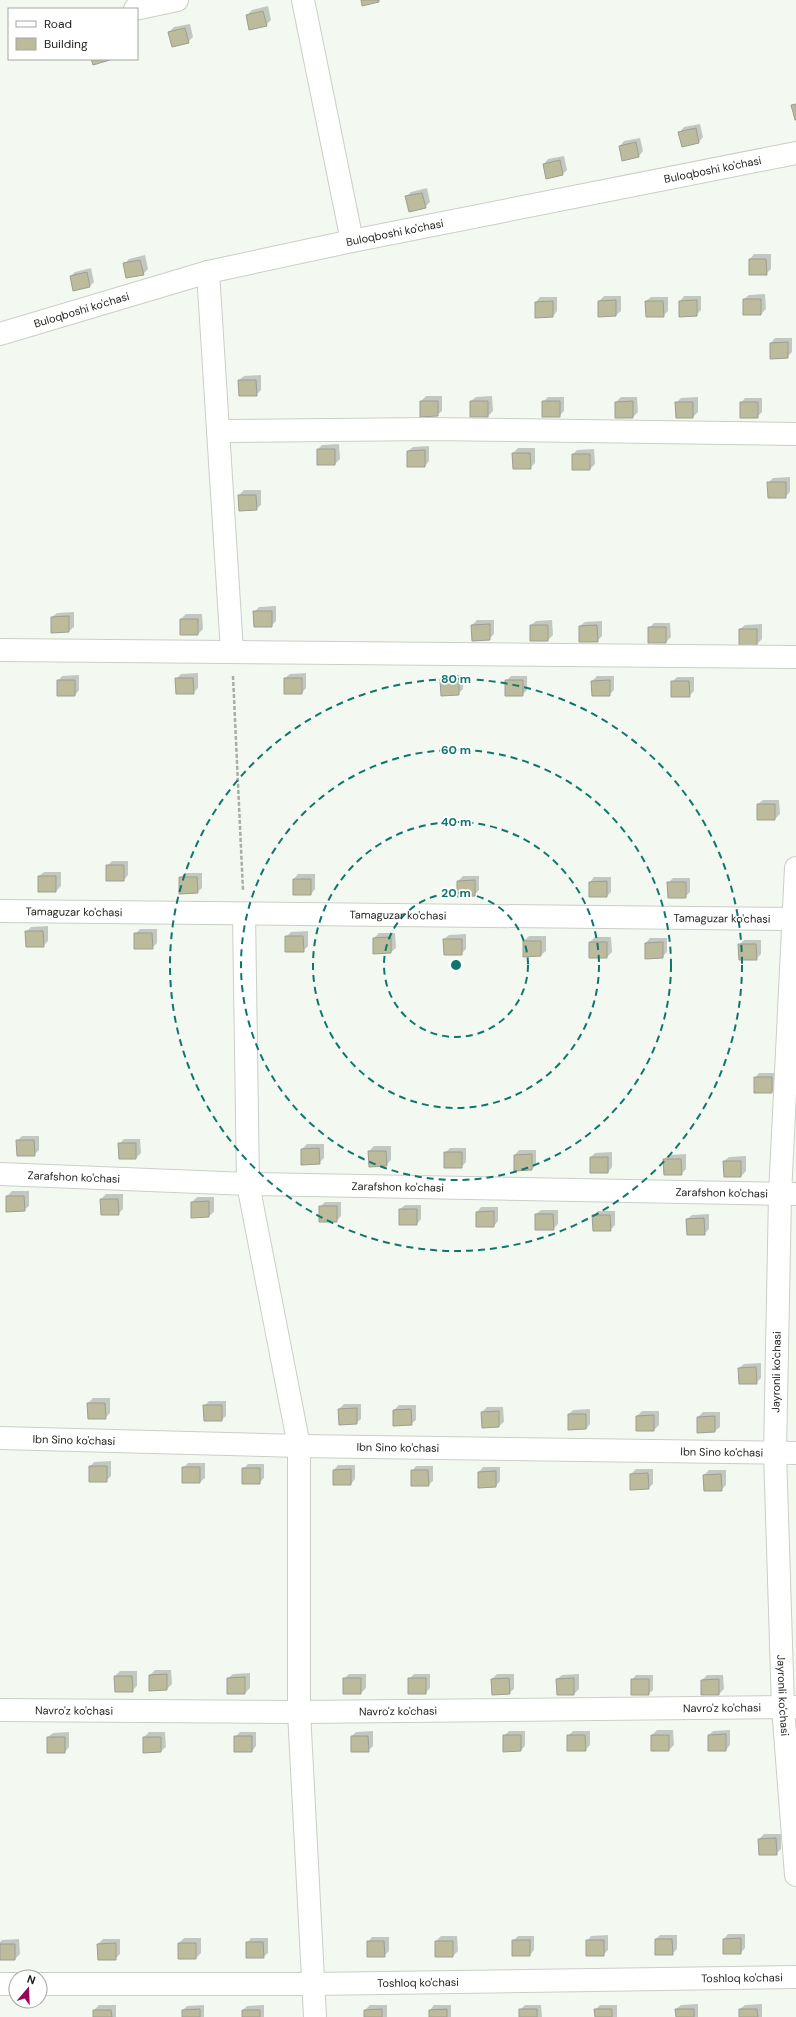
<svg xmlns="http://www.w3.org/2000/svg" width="796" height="2017" viewBox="0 0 796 2017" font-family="'DM Sans',sans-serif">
<rect width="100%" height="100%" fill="#f3f9f0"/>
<path fill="#0003" d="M268,6l3,14 -5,5 -19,-10 5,-5z
M190,24l3,13 -5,5 -19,-10 5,-5z
M700,124l3,13 -4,5 -19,-10 4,-5z
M640,138l3,13 -4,5 -19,-10 4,-5z
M564,156l3,14 -4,4 -19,-10 4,-5z
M427,188l3,14 -5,5 -19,-10 5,-5z
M754,254h17v15l-5,5 -16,-15z
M145,255l3,14 -5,5 -19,-10 5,-5z
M91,268l3,14 -4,4 -19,-10 4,-4z
M765,294l1,15 -5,5 -17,-15 5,-4z
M604,296h17v15l-5,4 -17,1v-15z
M684,296h17v14l-5,5 -16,-14z
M540,297h17v14l-4,5 -17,-14z
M651,297h17v14l-5,5 -17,-15z
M775,338h17v14l-5,5 -16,-14z
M261,375v15l-5,5 -17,-15 5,-4z
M426,396h16v15l-5,4 -16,-14z
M492,396l1,15 -5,5 -17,-15 5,-4z
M548,397h16v14l-5,5 -16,-14z
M621,397h16l1,15 -5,5 -17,-15z
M698,397v15l-5,5h-16l-1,-14 5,-5z
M745,398h17v14l-5,5 -16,-14z
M339,444l1,15 -5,5 -17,-15 4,-4z
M429,446v15l-4,5 -17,-15 5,-4z
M518,448h17v15l-5,5 -17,-15z
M594,449l1,15 -5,5 -17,-15 4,-4z
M790,477v15l-5,5 -17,-14 5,-5z
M244,490h17v15l-5,4 -17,-14z
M276,606v15l-5,5 -17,-14 5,-5z
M74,612v15l-5,4 -17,-14 5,-4z
M186,614h16l1,15 -5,5 -17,-15z
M477,620h17v14l-5,5 -17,-14z
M552,620l1,15 -5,5 -17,-15 5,-4z
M602,621v15l-5,5 -17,-15 5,-4z
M654,623h16l1,14 -5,5 -17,-14z
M762,624v15l-5,5h-17v-15l5,-4z
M198,673v15l-5,5 -17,-14 5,-5z
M306,673v15l-4,5 -17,-15 5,-4z
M79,675v15l-4,5 -17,-14 4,-5z
M446,675h17v14l-5,5 -16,-14z
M511,676h16v14l-5,5 -16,-14z
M597,676h17v14l-5,5 -17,-14z
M677,677h17v14l-5,5 -17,-14z
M763,800h16l1,14 -5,5 -17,-15z
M112,861h16v14l-4,5 -17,-14z
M44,872h17v14l-5,5h-17v-15z
M185,873h17v15l-5,4 -17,-14z
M298,874h17v15l-4,5 -17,-15z
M463,876h16v14l-5,5 -16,-14z
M594,877h17v15l-4,4 -17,-14z
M673,878h17v14l-5,5 -17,-14z
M48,926v15l-5,5 -17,-14 5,-5z
M140,929h17v14l-5,5 -17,-14z
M308,931v15l-5,5 -17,-14 5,-5z
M379,933h16l1,15 -5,4 -17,-14z
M466,934v15l-5,5 -17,-15 5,-4z
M529,936h17v15l-5,4 -17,-14z
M595,937h16l1,15 -5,5 -17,-15z
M650,938h17v14l-5,5 -16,-14z
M744,940h17v14l-5,5 -17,-14z
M759,1073h17l1,14 -5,5 -17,-14z
M22,1136h17v14l-5,5 -16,-15z
M124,1139h16l1,14 -5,5 -17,-14z
M307,1144h17v14l-5,5 -17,-14z
M374,1146h17v14l-5,5 -17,-14z
M450,1148h16v14l-5,5 -16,-14z
M519,1150h17v15l-4,4 -17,-14z
M612,1152v15l-4,5 -17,-15 4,-4z
M686,1154v15l-5,5 -17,-15 5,-4z
M746,1156v15l-5,5h-16l-1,-15 5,-4z
M12,1191h17v15l-5,4 -17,-14z
M106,1194h17v15l-5,5 -17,-15z
M197,1197h17v15l-5,4 -17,1v-15z
M325,1202h16v14l-5,5 -16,-14z
M405,1205h16v14l-4,5 -17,-15z
M481,1207h17v14l-4,5h-17v-14z
M541,1210h17v14l-5,5 -17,-15z
M598,1211h17v14l-5,5 -17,-14z
M709,1214v15l-5,5 -17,-15 5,-4z
M761,1363v15l-5,5 -17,-15 5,-4z
M93,1398h17v15l-5,5 -17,-15z
M209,1401h17v15l-5,4 -17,-14z
M344,1404h17v15l-5,4 -17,-14z
M399,1405h17v15l-5,4 -17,-14z
M487,1407h16l1,15 -5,4 -16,1 -1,-15z
M590,1409v15l-4,5 -17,-15 4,-4z
M642,1411h17v14l-5,5 -17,-14z
M703,1412h17v15l-5,4 -17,1v-15z
M111,1461v15l-5,5 -16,-14 4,-5z
M188,1463h17v15l-5,4h-17v-14z
M248,1464h16v14l-5,5 -16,-14z
M338,1465h17v14l-4,5 -17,-14z
M416,1466h17v15l-5,4 -16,-14z
M483,1467h17v14l-4,5 -17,-14z
M636,1469h17v15l-5,4 -17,-14z
M709,1470h17v15l-5,5 -17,-15z
M155,1670h16l1,14 -5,5 -17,1v-15z
M120,1671h17v15l-5,5 -17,-15z
M250,1673v15l-5,5h-17v-15l5,-4z
M349,1674h17v14l-5,5h-17v-14z
M414,1674h16v14l-5,5 -16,-14z
M497,1674h17v15l-5,4 -17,1v-15z
M579,1674v15l-5,5 -17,-15 5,-4z
M636,1675h17v15l-5,4 -16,-14z
M707,1675h16l1,14 -5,5 -17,-14z
M657,1730h16l1,15 -5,5 -17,-15z
M730,1730v15l-4,5 -17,-15 4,-4z
M373,1731v15l-5,5 -16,-15 4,-4z
M509,1731h16v15l-4,4 -17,-14z
M573,1731h17v14l-5,5 -17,-14z
M69,1732v15l-4,5 -17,-15 5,-4z
M149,1732h16l1,15 -5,4 -17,-14z
M240,1732h16v14l-4,5 -17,-14z
M764,1834h17v15l-5,5 -17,-15z
M728,1934h17v14l-5,5h-16v-14z
M608,1935v15l-5,5 -16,-14 4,-5z
M660,1935h17v14l-5,5 -16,-15z
M441,1936h16l1,15 -5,5 -17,-15z
M518,1936h16v14l-4,5 -17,-14z
M372,1937h17v14l-5,5 -16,-14z
M184,1938h17v15l-5,5 -17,-15z
M251,1938h17v15l-5,4 -16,-14z
M19,1939l1,15 -5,5h-15v-17l2,-2z
M103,1939h17v15l-5,5 -17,-15z
M698,2004v13h-21l-1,-8 5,-4z
M762,2004v13h-22v-8l5,-4z
M99,2005h17v12h-22v-7z
M204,2005v12h-21v-7l4,-4z
M264,2005v12h-21v-7l4,-4z
M370,2005h17v12h-22v-7z
M434,2005h17v12h-21v-7z
M525,2005h16l1,12h-22v-7z
M600,2005h17v12h-21l-1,-7z"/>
<path fill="#bcbb9c" stroke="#9e9e94" d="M361,0h18v2l-17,4z
M263,11l4,15 -18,4 -3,-15z
M185,28l4,15 -17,4 -4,-15z
M91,59h19v1l-17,5z
M796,104v16h-1l-4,-15z
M696,128l3,15 -17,4 -4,-15z
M636,142l3,15 -17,4 -3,-15z
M560,160l3,15 -17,4 -3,-15z
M422,193l4,15 -17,4 -4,-16z
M749,259h17l1,16h-18z
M140,260l4,15 -18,3 -3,-15z
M87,272l3,15 -17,4 -3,-15z
M743,299h18v16h-18z
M616,300v16l-18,1v-16z
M697,300v16l-18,1v-16z
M553,301v16l-18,1v-16z
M645,301h18l1,16h-18z
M788,342v16l-18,1v-16z
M238,380h18l1,16h-18z
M420,401h18v15l-18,1z
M470,401h18v16h-18z
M542,401h18v16h-18z
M633,401v17h-18v-16z
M675,402h18v16h-17z
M740,402h18v16h-18z
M317,449h18v16h-18z
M425,450v17h-18v-16z
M512,453h18l1,16h-18z
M572,454h18v16h-18z
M767,482h19v16h-18z
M238,495h18l1,15 -18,1z
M253,611h19v16h-18z
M69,616v16l-18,1v-16z
M180,619h18v16h-18z
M490,624v16l-18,1 -1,-16z
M530,625h18v16h-18z
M597,625l1,17h-19v-16z
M648,627h18v16h-18z
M739,629h18v16h-18z
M175,678h18l1,16h-18z
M284,678h18v16h-18z
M440,679h19v16l-18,1z
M57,680h18v16h-18z
M505,680h18v16h-18z
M610,680v16h-18l-1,-15z
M671,681h18l1,16h-19z
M757,804h18v16h-18z
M106,865h18v16h-18z
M38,876h18v16h-18z
M179,877h18l1,16 -19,1z
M293,879h18v16h-18z
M475,880v16l-18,1v-16z
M607,881v16h-18v-15z
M667,882h19v16h-18z
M25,931h18l1,16h-18z
M134,933h18l1,16h-19z
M285,936h18l1,16h-19z
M391,937v16l-18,1v-16z
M443,939h19v16h-18z
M523,941h18v15l-18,1z
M589,942h18v16h-18z
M663,942v16l-18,1v-16z
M738,944h18l1,16h-18z
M754,1077h18v16h-18z
M16,1140h18l1,16h-18z
M118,1143h18v16h-17z
M319,1148l1,16 -19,1v-16z
M368,1151h18l1,15 -18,1z
M444,1152h18v16h-18z
M532,1154v16l-18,1v-16z
M590,1157h18v16h-18z
M663,1159h18l1,16h-18z
M723,1161h18v16h-17z
M6,1196h18l1,15 -19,1z
M100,1199h18l1,16h-18z
M209,1201v16l-18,1v-16z
M319,1206h18v16h-18z
M399,1209h18v16h-18z
M494,1211v16h-18v-15z
M535,1214h18l1,16h-19z
M592,1215h18l1,16h-18z
M704,1218l1,17h-18l-1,-16z
M756,1367l1,17h-18l-1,-16z
M87,1403h18l1,16h-18z
M203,1405h19v16h-18z
M357,1408v16l-18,1 -1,-16z
M411,1409l1,16 -19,1v-16z
M499,1411v16l-17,1 -1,-16z
M568,1414h18v15l-18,1z
M654,1415v16h-18v-15z
M715,1416v16l-18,1v-16z
M89,1466h18v16h-18z
M182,1467h18v16h-18z
M242,1468h18v16h-18z
M351,1469v16h-18v-15z
M411,1470h17l1,16h-18z
M496,1471v16l-18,1v-16z
M648,1473l1,16 -19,1v-16z
M721,1474l1,17h-18l-1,-16z
M167,1674v16l-18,1v-16z
M114,1676h18l1,16h-18z
M245,1677v17h-18v-16z
M343,1678h18v16h-18z
M408,1678h18v16h-18z
M509,1678l1,16 -18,1 -1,-16z
M574,1678v17h-17l-1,-16z
M631,1679h18v16h-18z
M719,1679v16h-18v-15z
M726,1734v17h-18v-16z
M503,1735h18v16l-18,1z
M567,1735h18l1,16h-19z
M651,1735h18v16h-18z
M234,1736h18v16h-18z
M351,1736h17l1,16h-18z
M47,1737h18v16h-18z
M143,1737h18v15l-18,1z
M776,1838l1,17h-18l-1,-16z
M741,1938v16h-18v-15z
M655,1939h17l1,16h-18z
M512,1940h18v16h-18z
M586,1940h18v16h-18z
M367,1941h17l1,16h-18z
M435,1941h18v16h-18z
M246,1942h17l1,16h-18z
M116,1943v17h-18l-1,-16z
M178,1943h18v16h-18z
M0,1944h15v16h-15z
M200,2009v8h-18v-7z
M382,2009v8h-18v-7z
M447,2009v8h-18v-7z
M519,2009h18v8h-18z
M594,2009h18v8h-17z
M675,2009h19v8h-18z
M739,2009h18l1,8h-19z
M93,2010h18l1,7h-19z
M242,2010h18v7h-18z"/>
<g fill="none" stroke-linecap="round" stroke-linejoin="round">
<defs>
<g id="minor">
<path d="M303,0l49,241"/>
<path d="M135,9l42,-9"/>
<path d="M208,272l24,379"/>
<path id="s1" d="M0,334l208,-62 144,-31 444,-88"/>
<path d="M218,431l212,-2 366,5"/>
<path d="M0,650l796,7"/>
<path id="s2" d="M796,868l-16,327 -5,257 8,255 13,168"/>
<path id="s3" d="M0,911l796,8"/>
<path d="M244,914l4,270 51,262v266l16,305"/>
<path id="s4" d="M0,1174l248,10 548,10"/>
<path id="s5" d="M0,1438l299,8 497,7"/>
<path id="s6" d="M0,1710l299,2 497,-5"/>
<path d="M0,1984h16"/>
<path id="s7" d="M40,1984h272l484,-7"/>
</g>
</defs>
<use href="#minor" stroke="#c9cfc6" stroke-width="24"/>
<path stroke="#a8ada6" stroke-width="2.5" stroke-dasharray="4 2" stroke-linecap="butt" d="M233,676l10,215"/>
<use href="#minor" stroke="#fff" stroke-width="22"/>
</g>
<g fill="none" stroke="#0f766e" stroke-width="2" stroke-dasharray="7 5">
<circle cx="456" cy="965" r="72"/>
<circle cx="456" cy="965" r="143"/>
<circle cx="456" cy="965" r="215"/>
<circle cx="456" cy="965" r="286"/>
</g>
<g text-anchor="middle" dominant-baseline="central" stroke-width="3.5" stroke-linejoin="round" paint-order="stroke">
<g font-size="11" fill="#1c1e1b" stroke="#fff">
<text stroke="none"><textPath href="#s1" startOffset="732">Buloqboshi ko'chasi</textPath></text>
<text stroke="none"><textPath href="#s1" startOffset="408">Buloqboshi ko'chasi</textPath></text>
<text stroke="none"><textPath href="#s1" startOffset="85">Buloqboshi ko'chasi</textPath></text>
<text stroke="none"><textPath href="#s3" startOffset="74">Tamaguzar ko'chasi</textPath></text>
<text stroke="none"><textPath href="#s3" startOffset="398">Tamaguzar ko'chasi</textPath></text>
<text stroke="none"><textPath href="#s3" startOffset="722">Tamaguzar ko'chasi</textPath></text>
<text stroke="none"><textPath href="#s4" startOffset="74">Zarafshon ko'chasi</textPath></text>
<text stroke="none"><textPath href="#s4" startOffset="398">Zarafshon ko'chasi</textPath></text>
<text stroke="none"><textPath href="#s4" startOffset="722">Zarafshon ko'chasi</textPath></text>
<text transform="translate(776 1372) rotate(-89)">Jayronli ko'chasi</text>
<text stroke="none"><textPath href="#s5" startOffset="74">Ibn Sino ko'chasi</textPath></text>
<text stroke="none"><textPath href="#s5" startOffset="398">Ibn Sino ko'chasi</textPath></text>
<text stroke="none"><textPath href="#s5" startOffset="722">Ibn Sino ko'chasi</textPath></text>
<text stroke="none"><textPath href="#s2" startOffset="828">Jayronli ko'chasi</textPath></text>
<text stroke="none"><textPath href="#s6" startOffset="722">Navro'z ko'chasi</textPath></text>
<text stroke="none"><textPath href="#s6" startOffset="74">Navro'z ko'chasi</textPath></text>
<text stroke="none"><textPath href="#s6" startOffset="398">Navro'z ko'chasi</textPath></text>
<text stroke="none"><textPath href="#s7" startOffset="702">Toshloq ko'chasi</textPath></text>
<text stroke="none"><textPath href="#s7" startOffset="378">Toshloq ko'chasi</textPath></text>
</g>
</g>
<circle cx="456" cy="965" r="6" fill="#0f766e" stroke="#fff" stroke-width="2"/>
<g font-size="12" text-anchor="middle" font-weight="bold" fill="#0f766e" stroke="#fff" stroke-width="3.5" stroke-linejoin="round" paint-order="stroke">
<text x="456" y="683">80 m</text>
<text x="456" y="754">60 m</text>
<text x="456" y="826">40 m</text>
<text x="456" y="897">20 m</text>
</g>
<rect x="8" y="8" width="130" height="52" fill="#ffffff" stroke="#a4a5a4"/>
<rect x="16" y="21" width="20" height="6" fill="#ffffff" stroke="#a4a5a4"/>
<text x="44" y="28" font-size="12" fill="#1c1e1b">Road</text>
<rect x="16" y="38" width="20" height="12" fill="#bcbb9c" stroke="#a4a5a4"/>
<text x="44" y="48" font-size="12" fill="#1c1e1b">Building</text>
<g transform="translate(28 1989) rotate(19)"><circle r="19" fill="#ffffff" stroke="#a4a5a4"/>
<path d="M0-3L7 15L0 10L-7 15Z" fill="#9a0757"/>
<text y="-6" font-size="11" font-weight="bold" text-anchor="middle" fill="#1c1e1b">N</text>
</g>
</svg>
